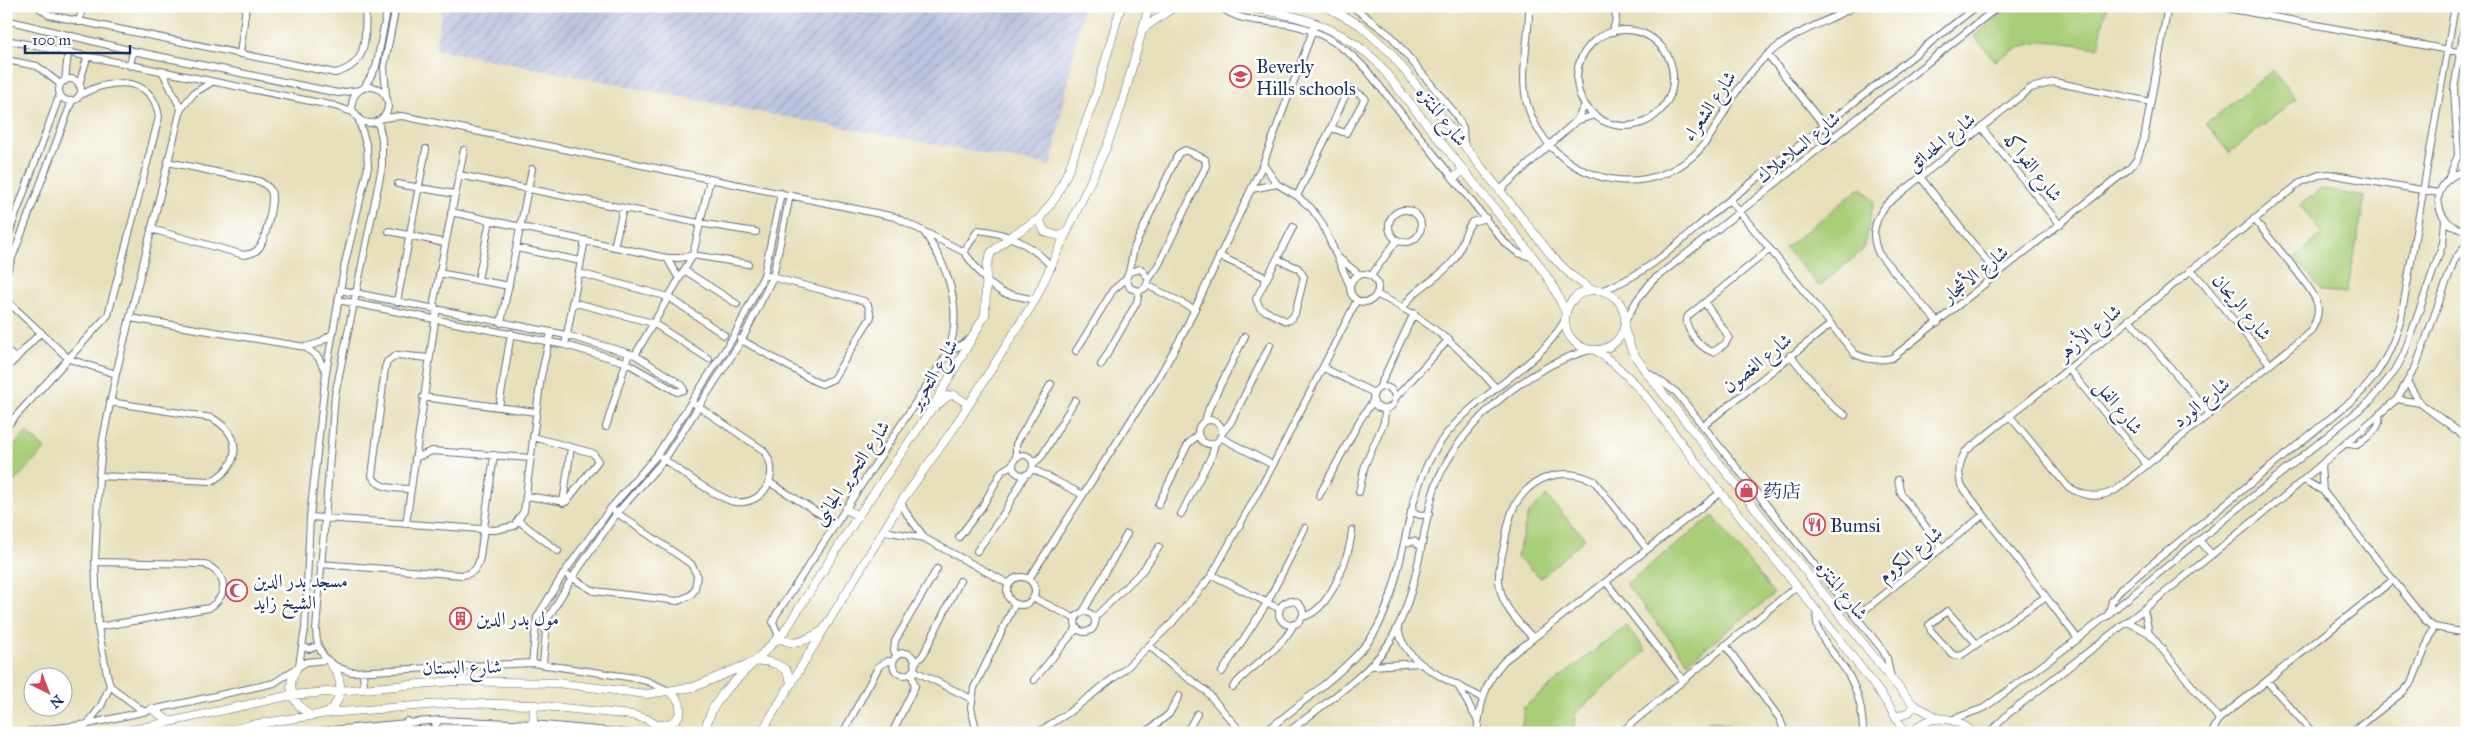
<svg xmlns="http://www.w3.org/2000/svg" width="2473" height="739" viewBox="0 0 2473 739" font-family="'IM FELL Great Primer',Amiri,'Noto Serif SC',serif">
<defs>
<pattern id="industrial-furrows" width="10" height="10" patternUnits="userSpaceOnUse" patternTransform="scale(1.25)"><rect width="10" height="10" fill="#bcc3de"/><path d="M-1 1l2-2M0 10L10 0M9 11l2-2" fill="none" stroke="#a1a8c1"/></pattern>
</defs>
<rect width="100%" height="100%" fill="#fff"/>
<filter id="ink" filterUnits="userSpaceOnUse"><feTurbulence type="fractalNoise" baseFrequency=".02" numOctaves="2"/><feDisplacementMap in="SourceGraphic" scale="10" xChannelSelector="R" yChannelSelector="G"/><feConvolveMatrix kernelMatrix="1 2 1 2 8 2 1 2 1" color-interpolation-filters="sRGB"/></filter>
<filter id="wash" filterUnits="userSpaceOnUse"><feTurbulence type="fractalNoise" baseFrequency=".0096" numOctaves="4" result="noise"/><feDisplacementMap in="SourceGraphic" scale="20" xChannelSelector="R" yChannelSelector="G"/><feGaussianBlur stdDeviation="1.12" result="paint"/><feColorMatrix in="noise" values="0 0 0 0 0 0 0 0 0 0 0 0 0 0 0 0 0 1.4 0 .05"/><feComposite in="paint" operator="in"/></filter>
<g filter="url(#wash)">
<rect width="100%" height="100%" fill="#e7dfb9"/>
<path fill="url(#industrial-furrows)" d="M443,6h640l-32,160 -298,-55 -318,-62z"/>
<path fill="#a9ce78" stroke="#627e6b" d="M2011,6h96l-9,42c-45,-7 -62,-14 -103,13l-21,-25z
M2273,70l23,29 -67,54 -23,-29z
M1861,187l13,14 -11,49 -44,36 -34,-38z
M2320,189l45,8 -18,96 -25,-2 -27,-33 27,-24 -22,-29z
M27,432l18,17 -39,41v-36z
M1546,496l39,42 -44,40 -24,-21 11,-43z
M1713,516l61,78 -86,68 -62,-78z
M1626,625l20,26 -71,63 -2,19h-52l3,-26z
M1710,721l18,4 7,8h-41z"/>
</g>
<g filter="url(#ink)">
<g fill="none" stroke-linecap="round" stroke-linejoin="round">
<defs>
<path id="minor" d="M37,6l12,9 286,58c36,-9 29,-37 31,-67
M1220,6c20,18 49,14 73,19 28,6 52,22 72,43l139,174 14,11 16,5
M1352,6l39,30 63,76 9,16 1,17
M1529,6c1,32 -10,66 -2,98 20,71 109,102 166,52 17,-15 27,-37 38,-56 10,-16 22,-31 35,-44 26,-24 59,-33 89,-50
M2216,6l243,46
M6,20l127,31 205,42 22,-3
M79,22l4,-16
M1577 78a48 48 0 1 1 96 0a48 48 0 1 1-96 0Z
M1613,32l3,-14 -2,-12
M6,40l329,66 20,7
M240,54l6,-48
M1768,55l66,83
M6,60l31,6 23,18
M130,66l3,-15
M163,73l18,36
M59 90a11 11 0 1 1 22 0a11 11 0 1 1-22 0Z
M65,81l3,-28
M79,85l8,-27
M352 105a18 18 0 1 1 36 0a18 18 0 1 1-36 0Z
M364,88l12,-21 12,-61
M1348,89h4l13,9 -19,35 -15,-5z
M386,94l-2,-27 12,-61
M382,118l20,-2 493,101 69,35 23,30 16,11 32,7
M378,121l4,18v28l-47,228 -19,235c0,24 13,36 35,42l181,-9 103,15 12,3 22,10
M1576,121l19,-6
M1982,128l78,97
M1263,164l14,20 20,12 14,12 11,15 28,63
M2467,171c-38,6 -38,53 0,60
M459,175l240,48 57,9
M2449,177l9,-22 -4,-66 13,-79
M1921,178l77,97
M398,184l57,10
M1252,189l25,-5
M1500,190l76,-69 9,-16
M1297,196l34,-68
M1730,200l125,154c13,6 22,7 37,4l238,-190 7,-9 7,-20 24,-133
M1389 226a16 16 0 1 1 32 0a16 16 0 1 1-32 0Z
M451,212l216,46h13l13,-3 55,9
M151,229l93,26c5,-1 10,-1 14,-6 7,-7 17,-49 13,-58 -2,-5 -7,-7 -12,-10l-91,-19
M389,231l56,12
M923,231c25,34 41,79 25,121
M6,241l54,-147
M614,247l9,-38
M516,248l65,13
M964,252l14,-22c30,3 53,14 74,37
M1219,256l48,22
M667,258l12,21
M1339,258l21,17
M1277,259l-21,40 4,9 26,13 4,-1 5,-6 9,-37 -6,-9 -21,-9 16,-32
M2191,269l79,95
M684,270l53,34
M1129,272l5,-24 44,-94 7,-4 20,9 1,7 -47,98 -10,15
M439,273l70,13
M579,273l90,24 55,38
M6,274l66,-173
M1350 288a14 14 0 1 1 28 0a14 14 0 1 1-28 0Z
M1371,276l26,-36
M478,280l12,-60
M1147,285l47,24
M1600,291c54,-18 88,-59 132,-93 82,-64 163,-128 245,-192
M1376,294c49,23 85,54 120,94
M6,300l63,59 47,15
M338,300l227,45 60,17 52,30 7,-2 -2,-5 -47,-30 -69,-20 -226,-45
M397,302l29,-153
M572,302l81,21 56,36
M1705,303l24,34 -4,7 -12,8c-12,-3 -31,-25 -25,-36l82,-67
M1403,308c13,-22 37,-29 51,-48 9,-11 9,-28 18,-38l14,-4
M130,318l175,29 14,-4 13,-9
M2129,319l81,95
M1625,321l12,-21 15,-19 347,-275
M501,323l31,-154
M1938,323l-59,-69c-9,-18 -5,-33 7,-49l136,-110 9,-7 23,-6 97,20
M740,339l76,43 6,2 11,-5 38,-62 -3,-12 -4,-4 -100,-26
M565,345l20,-105
M305,347l13,10 8,15
M6,350l10,9
M1076,351l37,-61 13,-11 3,-7 12,-3 8,10 -4,9 -6,3 -9,-3 -4,-9
M635,355l58,-100 17,-76
M1790,355l43,52 12,8
M1101,365l36,-63 2,-11
M1324,368l50,25
M2068,368l79,97
M6,369l35,-37
M1647,372l29,20 206,257 5,9 4,20
M2408,383l12,20 47,35
M1373 398a11 11 0 1 1 22 0a11 11 0 1 1-22 0Z
M1379,388l35,-75
M423,397l113,15
M1396,397l53,-58
M2397,399l23,4
M499,407l12,-74
M2009,415l58,71c16,11 31,13 49,4l194,-158c6,-9 10,-18 7,-29 -4,-16 -50,-67 -63,-84
M1198 432a12 12 0 1 1 24 0a12 12 0 1 1-24 0Z
M1205,421l4,-13 36,-72
M1703,426l128,-102
M6,427l102,-112 51,-198c-6,-43 -50,-39 -80,-21
M606,427l23,-74
M1222,433l9,-11 39,-77
M1220,437l53,28
M2347,444l10,1c9,-7 25,-16 22,-29
M1013 465a10 10 0 1 1 20 0a10 10 0 1 1-20 0Z
M1016,457v-13l35,-60
M415,458l17,-7 99,7
M662,458c15,11 57,41 73,44 15,2 29,-6 34,-20 5,-12 1,-23 -6,-32l-67,-45
M1033,464l9,-8 33,-56
M2321,466l2,25
M1033,469l50,26
M99,476l113,5c30,-18 30,-46 0,-63l-102,-16
M1898,480l3,14 41,54
M2304,480l19,11 102,129 9,7 33,6
M769,482l67,42
M411,489c-14,-1 -32,1 -39,-13l13,-108 2,-6 10,-7 32,3
M1359,492l6,-27 19,-43 1,-13
M526,496l40,6 32,-41 -5,-8 -60,-16
M1319,496l41,-76 13,-19
M901,502l6,12 17,23
M563,503l8,-56
M1158,505l30,-61 10,-9
M1411,511l9,4 9,-1
M1181,514l31,-59 3,-12
M310,517l185,13 19,-4 10,-15 17,-135 10,-44
M519,521l39,30
M406,524l30,-210 -2,-13 30,-151
M884,531l40,7 85,46
M959,537l23,-30 20,-36 11,-7
M2200,541l12,14
M1405,543l9,-2 7,6
M977,551l27,-38 21,-38
M95,562l109,2c23,10 26,30 5,44l-111,19
M320,564l143,11c11,-2 15,-7 17,-18l14,-102
M1212,575l68,34
M569,576l25,15 84,10 13,-6 4,-6 2,-14 -6,-11 -77,-53
M1007 591a14 14 0 1 1 28 0a14 14 0 1 1-28 0Z
M1029,579l131,-204 24,-43 79,-168 53,-142
M1606,582l76,97
M1034,598l42,21
M1279 613a12 12 0 1 1 24 0a12 12 0 1 1-24 0Z
M2144,609l5,24
M1817,610c-5,26 19,43 31,64 10,17 15,38 15,59
M1083,612l44,-78
M1075 622a10 10 0 1 1 20 0a10 10 0 1 1-20 0Z
M2108,616l4,-15 9,-12 234,-191c24,-22 37,-48 46,-79l54,-313
M1302,617c28,-5 48,-61 50,-87
M1856,617l127,-102
M1094,618l49,-48 16,-23
M2127,622l22,11 70,86
M1398,628c6,38 54,53 84,70
M779,637l-6,-15 3,-7 172,-262 24,-15
M1533,638c-14,-15 -29,-29 -33,-50 -3,-14 1,-28 4,-42 3,-13 4,-29 11,-41 17,-29 48,-39 79,-24l53,68
M2078,639l-117,-154c-3,-13 -2,-21 4,-33l336,-270 18,-7 10,-1 110,19
M1977,644l-17,12 -7,-1 -22,-24 -2,-6 18,-14 30,33 68,-47
M1725,645l55,74 5,14
M1150,646l22,20 34,25 36,42
M304,647l5,2 9,-3
M893 664a11 11 0 1 1 22 0a11 11 0 1 1-22 0Z
M897,656l-3,-5 1,-10 42,-72
M532,663l5,-46 27,-44 46,-64 47,-54 77,-119 30,-61 17,-82
M543,664l4,-44 25,-42 45,-65 47,-53 78,-120 31,-63 17,-82
M914,664l9,-9 37,-74
M299,665l6,-36 5,-112 16,-145 19,-109 23,-96 -1,-20 -9,-30
M1371,666l49,-3
M913,670l59,29
M363,672l1,16
M1222,672l45,-69 38,-75
M1034,680l43,-52
M2267,681l46,52
M1457,684l21,37
M1233,687c18,-22 48,-37 61,-63
M143,711l-33,-25 -3,-12 -9,-47 -3,-65 4,-86 4,-37 13,-65 65,-265 13,-16 18,-11
M1953,719l31,-11 94,-69 292,-238 25,-30 9,-17 39,-111 2,-23
M407,721l6,12
M251,725l8,8
M18,733l70,-9 186,-41 32,-21 20,-2
M81,733l20,-27 9,-20
M300,733l139,-13 94,4 96,9
M431,733l8,-13
M843,733l36,-67 9,-5 5,1
M892,733l23,-47 -4,-14
M977,733l-6,-25 3,-20 41,-84
M1037,733l31,-20 56,-43 48,-47 40,-48 61,-110 84,-165
M1145,733l24,-19 10,-18
M1181,733l8,-5 8,-14
M1264,733c32,-27 93,-69 112,-103 32,-57 26,-135 65,-189 34,-48 94,-69 124,-121
M1287,733c31,-25 81,-57 102,-90 27,-43 31,-98 43,-146 17,-65 94,-131 158,-147
M1477,733c3,-28 7,-50 27,-72l217,-169
M1620,733l177,-147
M1989,733l20,-20 153,-118 125,-101 110,-95 19,-33 38,-105 13,-18
M2212,733l7,-14 174,-139
M2351,733l52,-41 9,-10 22,-55"/>
<path id="tertiary" d="M1242,6c54,9 93,17 135,56l157,196 18,26 14,29
M1325,6l35,19 30,27 162,204 20,20 20,14
M1144,28l31,-22
M1454,178l9,-8
M1039,219l6,13 14,4 7,-3
M1565 320a30 30 0 1 1 60 0a30 30 0 1 1-60 0Z
M1624,328l8,23 14,21 257,321 11,12 24,13
M1595,350c44,28 69,73 101,112 49,62 100,121 148,184 21,28 45,55 60,87
M935,407l13,-11 6,-1 11,7 1,7
M846,509l12,7
M779,637c15,12 28,2 43,-6
M296,669c-11,20 -2,35 15,47
M152,709l18,13
M328,713c16,-15 16,-34 2,-50
M1897,717l12,-5 5,-7
M533,724l1,-19
M660,725c21,0 28,-20 10,-33
M119,733l173,-38 162,-14 103,2 90,11 47,-7 59,-25 12,-1 11,3 10,6 6,13
M219,733l32,-8 77,-12 124,-10 82,2 98,10 15,4 22,14
M703,733l9,-23 11,-17 61,-61 74,-116 73,-106 54,-95 2,-50 4,-12 20,-17 28,-17 17,-22 13,-28 26,-72 26,-91
M761,733l140,-231 53,-74 81,-128 71,-152 15,-41 28,-101
M1913,733c14,-21 44,-17 59,0"/>
</defs>
<use href="#minor" stroke="#626d7e" stroke-width="8"/>
<use href="#tertiary" stroke="#626d7e" stroke-width="9"/>
<use href="#minor" stroke="#fff" stroke-width="6"/>
<use href="#tertiary" stroke="#fff" stroke-width="8"/>
</g>
</g>
<defs>
<symbol id="school-ring" viewBox="-11 -11 22 22"><circle r="9.5" fill="#fff" stroke="#d1495b" stroke-width="1.5"/><path d="M0-5L7-2L0 1L-7-2ZM-4 1L0 2.5L4 1V4Q0 6-4 4Z" fill="#d1495b"/></symbol>
<symbol id="shop-ring" viewBox="-11 -11 22 22"><circle r="9.5" fill="#fff" stroke="#d1495b" stroke-width="1.5"/><path d="M-5-2.5h2.3a2.7 3.5 0 0 1 5.4 0H5L5.5 6h-11ZM-1.5-2.5h3a1.5 2.3 0 0 0-3 0Z" fill="#d1495b"/></symbol>
<symbol id="restaurant-ring" viewBox="-11 -11 22 22"><circle r="9.5" fill="#fff" stroke="#d1495b" stroke-width="1.5"/><path d="M-5-6h1v4h1v-4h1v4h1v-4h1v5L-1.5 .5V6h-2V.5L-5-1ZM5-6V6H3V1.5H1.5Q1.5-4 5-6Z" fill="#d1495b"/></symbol>
<symbol id="mosque-ring" viewBox="-11 -11 22 22"><circle r="9.5" fill="#fff" stroke="#d1495b" stroke-width="1.5"/><path d="M3.5-4.9A6 6 0 1 0 3.5 4.9A5 5 0 1 1 3.5-4.9Z" fill="#d1495b"/></symbol>
<symbol id="building-ring" viewBox="-11 -11 22 22"><circle r="9.5" fill="#fff" stroke="#d1495b" stroke-width="1.5"/><path d="M-4-6H4V6H1V3H-1V6H-4ZM-2.5-4.3h1.7v1.8h-1.7ZM.8-4.3h1.7v1.8H.8ZM-2.5-1h1.7V.8h-1.7ZM.8-1h1.7V.8H.8Z" fill="#d1495b"/></symbol>
</defs>
<g fill-rule="evenodd">
<use href="#school-ring" x="1228" y="64" width="25" height="25"/>
<use href="#shop-ring" x="1734" y="478" width="25" height="25"/>
<use href="#restaurant-ring" x="1802" y="512" width="25" height="25"/>
<use href="#mosque-ring" x="224" y="578" width="25" height="25"/>
<use href="#building-ring" x="448" y="606" width="25" height="25"/>
</g>
<g text-anchor="middle" dominant-baseline="central" stroke-width="5" stroke-linejoin="round" paint-order="stroke">
<g font-size="19" fill="#1b2f5e" stroke="#fff" text-anchor="start">
<text x="1256" y="66">Beverly<tspan x="1256" dy="22">Hills schools</tspan></text>
<text x="1763" y="491">药店</text>
<text x="1830" y="525">Bumsi</text>
<text x="253" y="580">مسجد بدر الدين<tspan x="253" dy="22">الشيخ زايد</tspan></text>
<text x="476" y="618">مول بدر الدين</text>
</g>
<g font-size="19" fill="#1b2f5e" stroke="#fff">
<text transform="translate(1709 106) rotate(-56)">شارع الشعراء</text>
<text transform="translate(1442 116) rotate(52)">شارع المنتزه</text>
<text transform="translate(1941 142) rotate(-39)">شارع الحدائق</text>
<text transform="translate(1798 147) rotate(-39)">شارع السلاملاك</text>
<text transform="translate(2033 167) rotate(51)">شارع الفواكه</text>
<text transform="translate(1975 274) rotate(-39)">شارع الأشجار</text>
<text transform="translate(2242 307) rotate(50)">شارع الريحان</text>
<text transform="translate(2089 332) rotate(-39)">شارع الأزهر</text>
<text transform="translate(1757 363) rotate(-39)">شارع الغصون</text>
<text transform="translate(933 374) rotate(-59)">شارع التحرير</text>
<text transform="translate(2201 402) rotate(-39)">شارع الورد</text>
<text transform="translate(2119 407) rotate(51)">شارع الفل</text>
<text transform="translate(851 473) rotate(-56)">شارع التحرير الجانبى</text>
<text transform="translate(1910 554) rotate(-39)">شارع الكروم</text>
<text transform="translate(1842 590) rotate(51)">شارع المنتزه</text>
<text transform="translate(462 667) rotate(-1)">شارع البستان</text>
</g>
</g>
<rect width="2473" height="739" fill="none" stroke="#fff" stroke-width="25"/>
<g transform="translate(48 692) rotate(138)"><circle r="24" fill="#ffffff" stroke="#a4acbf"/>
<path d="M0-4L9 19L0 12L-9 19Z" fill="#d1495b"/>
<text y="-8" font-size="14" font-weight="bold" text-anchor="middle" fill="#1b2f5e">N</text>
</g>
<path d="M25 45v8h105v-8" fill="none" stroke="#1b2f5e" stroke-width="2.5"/>
<text x="32" y="45" font-size="15" fill="#1b2f5e" stroke="#ffffff" stroke-width="4" paint-order="stroke">100 m</text>
</svg>
